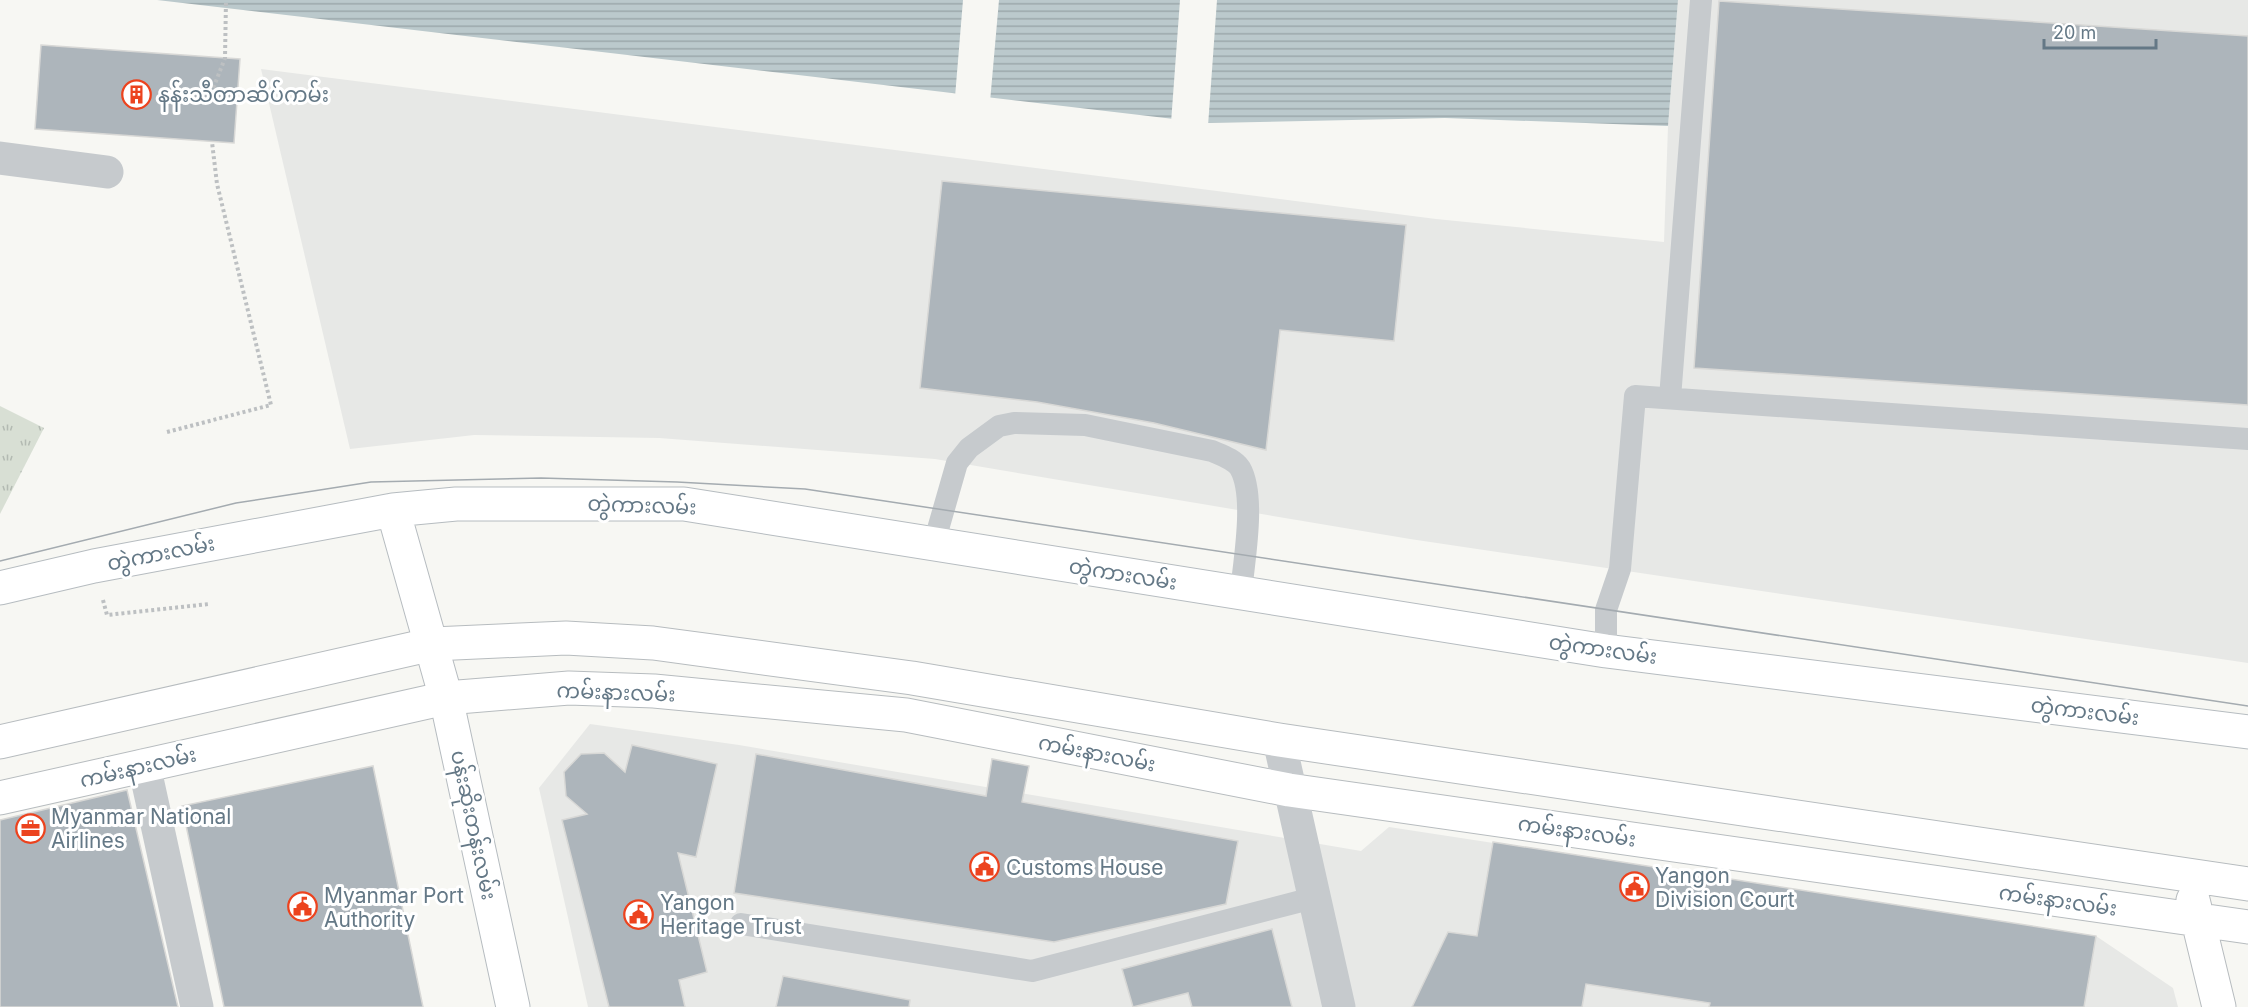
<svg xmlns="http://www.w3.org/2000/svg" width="2248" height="1007" viewBox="0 0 2248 1007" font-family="Inter,'Noto Sans Myanmar',sans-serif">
<defs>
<pattern id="grass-tufts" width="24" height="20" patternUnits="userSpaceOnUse" patternTransform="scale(1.5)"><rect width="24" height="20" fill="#d8dfd4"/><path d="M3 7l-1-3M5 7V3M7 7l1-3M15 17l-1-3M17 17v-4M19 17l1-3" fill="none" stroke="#b3bab2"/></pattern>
<pattern id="water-rules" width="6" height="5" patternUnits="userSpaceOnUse" patternTransform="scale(1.5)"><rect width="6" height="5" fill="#bbc9cc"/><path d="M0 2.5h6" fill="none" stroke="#9ca8ab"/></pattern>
</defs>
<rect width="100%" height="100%" fill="#f7f7f3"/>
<path fill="#e7e8e6" d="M1678,0h570v663l-838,-124 -475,-80 -276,-21 -185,-3 -124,14 -89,-380 1175,150 228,23 4,-116z
M590,724l149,21 622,106 28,-24 707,109 77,52 5,19h-1590l-49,-219z"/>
<path fill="url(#grass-tufts)" d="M0,406l44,22 -44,86z"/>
<path fill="url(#water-rules)" d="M157,0h1521l-10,126 -223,-8 -237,5z"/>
<path fill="#f7f7f3" d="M963,0h36l-9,102 -35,-5z
M1180,0h37l-9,126 -37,-3z"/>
<path fill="#adb5bb" stroke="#d8d8d6" stroke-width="1.5" d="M1719,1l529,35v369l-554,-37z
M41,45l199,14 -6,84 -199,-14z
M942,181l464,44 -12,116 -114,-11 -14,120 -112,-27 -117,-21 -117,-14z
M632,745l85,19 -21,93 -18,-4 29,119 -28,8 6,27h-76l-47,-187 25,-6 -21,-18 -2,-24 17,-18 23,-1 21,19z
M756,754l230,42 6,-37 37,7 -7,36 216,39 -12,63 -172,38 -320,-49z
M373,766l50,241h-199l-42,-201z
M127,790l51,217h-178v-187z
M1493,842l603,94 -12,71h-375l1,-4 -124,-19 -4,23h-170l36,-75 29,4z
M1272,929l20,78h-100l-4,-14 -55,14 -11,-38z
M783,976l127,24 -1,7h-133z"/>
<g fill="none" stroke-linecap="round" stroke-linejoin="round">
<defs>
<path id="secondary" d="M393,510l53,188 67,309
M0,588l94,-22 299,-56 63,-6h228l922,147 642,81"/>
<path id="primary" d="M0,742l433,-98 133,-6 87,5 259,35 367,62 969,144
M0,798l446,-100 123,-10 85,3 252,24 383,75 959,137
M2193,900l26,107"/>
</defs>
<use href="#secondary" stroke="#b6bcc0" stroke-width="35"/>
<use href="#primary" stroke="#b7bcbf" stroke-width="35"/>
<path stroke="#bdc0c2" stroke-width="4" stroke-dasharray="3 3" stroke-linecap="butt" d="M209,99l16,-41 1,-58
M167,432l104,-27 -54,-221 -5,-42
M103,600l4,15 102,-11"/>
<path stroke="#c6cacd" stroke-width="22" d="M1670,398l31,-398
M934,543l23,-80 12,-15 30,-22 15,-3 71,2 127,26c9,4 22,8 28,17 16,28 4,92 1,124
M1606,651v-41l14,-41 15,-173 613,43
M741,924l291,47 281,-73"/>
<path stroke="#c6cacd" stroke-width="33" d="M0,158l107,14
M1279,740l60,267
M144,765l53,242"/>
<use href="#secondary" stroke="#fff" stroke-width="33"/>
<use href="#primary" stroke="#fff" stroke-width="33"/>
<path stroke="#a4abb0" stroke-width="1.5" d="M0,561l236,-58 135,-21 170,-4 136,4 128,7 1443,217"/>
</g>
<defs>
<symbol id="building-ring" viewBox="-11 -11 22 22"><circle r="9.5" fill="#fff" stroke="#ec431e" stroke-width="1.5"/><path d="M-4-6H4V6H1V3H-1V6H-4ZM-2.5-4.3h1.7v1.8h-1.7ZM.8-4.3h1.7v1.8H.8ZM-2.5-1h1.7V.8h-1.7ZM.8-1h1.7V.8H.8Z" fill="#ec431e"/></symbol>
<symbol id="office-ring" viewBox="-11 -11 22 22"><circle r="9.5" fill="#fff" stroke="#ec431e" stroke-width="1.5"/><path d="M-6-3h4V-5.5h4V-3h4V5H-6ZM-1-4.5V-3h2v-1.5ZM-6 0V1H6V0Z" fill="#ec431e"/></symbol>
<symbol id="civic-ring" viewBox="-11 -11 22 22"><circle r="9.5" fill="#fff" stroke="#ec431e" stroke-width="1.5"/><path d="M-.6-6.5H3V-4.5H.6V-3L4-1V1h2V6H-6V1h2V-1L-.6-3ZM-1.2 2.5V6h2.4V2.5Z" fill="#ec431e"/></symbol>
</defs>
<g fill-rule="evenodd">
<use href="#building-ring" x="120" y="78" width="33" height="33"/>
<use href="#office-ring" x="14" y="812" width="33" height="33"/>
<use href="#civic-ring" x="968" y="850" width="33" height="33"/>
<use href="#civic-ring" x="1618" y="870" width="33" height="33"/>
<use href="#civic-ring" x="286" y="890" width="33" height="33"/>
<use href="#civic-ring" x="622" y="898" width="33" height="33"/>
</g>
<g text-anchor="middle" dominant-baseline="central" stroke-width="6" stroke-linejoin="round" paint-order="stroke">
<g font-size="21" fill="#647886" stroke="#fff" text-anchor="start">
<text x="158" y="94">နန်းသီတာဆိပ်ကမ်း</text>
<text x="51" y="816">Myanmar National<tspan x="51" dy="24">Airlines</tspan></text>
<text x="1006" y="867">Customs House</text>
<text x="1655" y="875">Yangon<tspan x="1655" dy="24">Division Court</tspan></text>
<text x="324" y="895">Myanmar Port<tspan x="324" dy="24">Authority</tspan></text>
<text x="660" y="902">Yangon<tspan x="660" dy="24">Heritage Trust</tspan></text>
</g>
<g font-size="21" fill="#647886" stroke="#fff">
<text transform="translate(642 505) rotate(2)">တွဲကားလမ်း</text>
<text transform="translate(161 553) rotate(-11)">တွဲကားလမ်း</text>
<text transform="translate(1123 574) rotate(9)">တွဲကားလမ်း</text>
<text transform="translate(1603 649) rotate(8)">တွဲကားလမ်း</text>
<text transform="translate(616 692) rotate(2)">ကမ်းနားလမ်း</text>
<text transform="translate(2085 711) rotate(7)">တွဲကားလမ်း</text>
<text transform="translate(1097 753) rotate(11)">ကမ်းနားလမ်း</text>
<text transform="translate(138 767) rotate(-13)">ကမ်းနားလမ်း</text>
<text transform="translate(474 825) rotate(78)">ပန်းဆိုးတန်းလမ်း</text>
<text transform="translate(1577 831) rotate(8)">ကမ်းနားလမ်း</text>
<text transform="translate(2058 900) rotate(8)">ကမ်းနားလမ်း</text>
</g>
</g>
<path d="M2044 39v9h112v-9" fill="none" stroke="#647886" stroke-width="3"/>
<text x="2053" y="39" font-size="18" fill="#647886" stroke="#ffffff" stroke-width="4.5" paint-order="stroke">20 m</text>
</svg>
